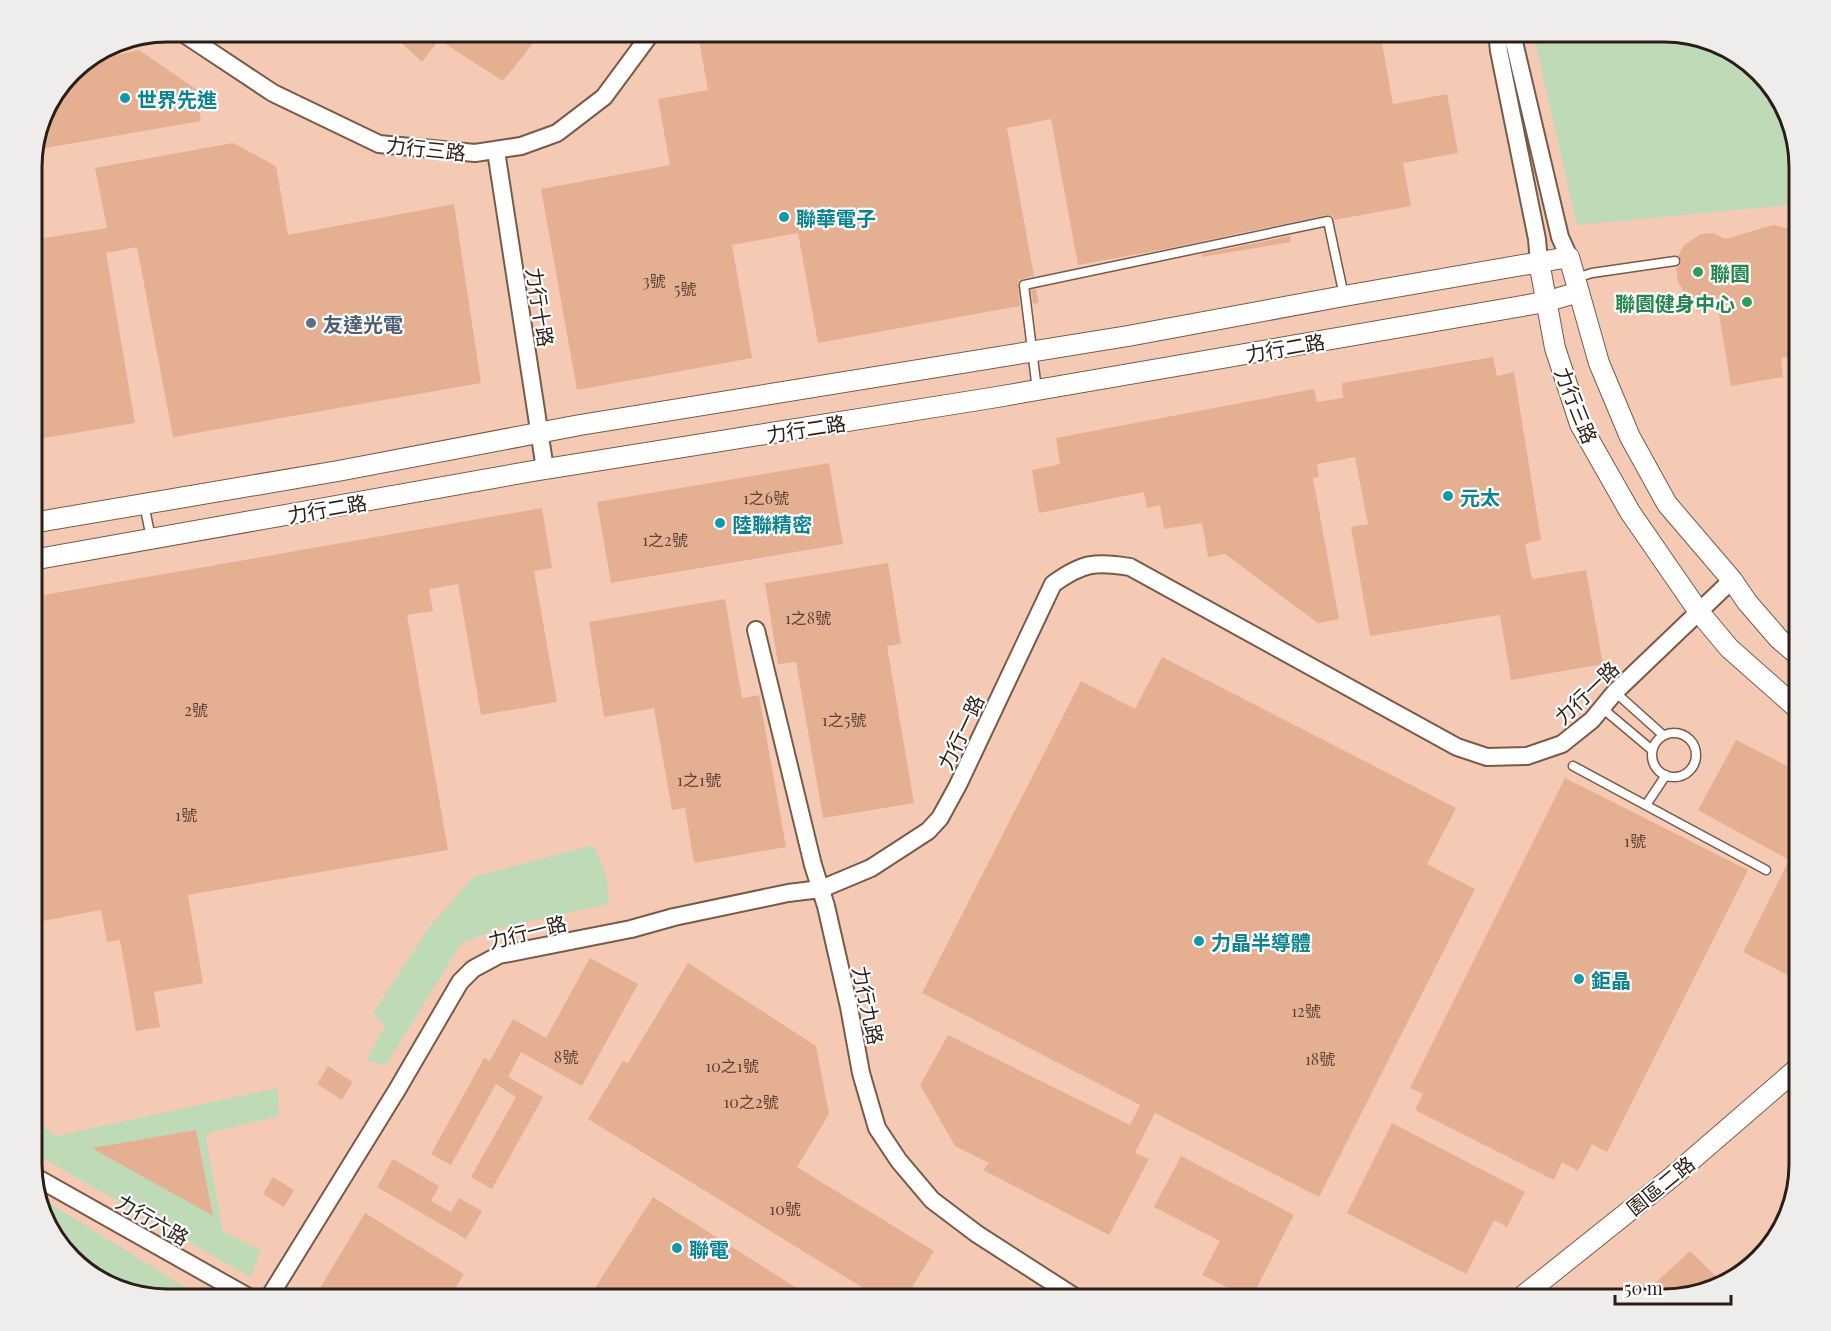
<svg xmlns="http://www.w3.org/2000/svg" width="1831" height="1331" viewBox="0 0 1831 1331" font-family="'Playfair Display','Noto Sans TC',serif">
<rect width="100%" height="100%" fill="#fbd7c3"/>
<path fill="#f5cab4" d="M167,32h1498l81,27 39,48 14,59v999l-27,81 -48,39 -60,14h-1498l-81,-27 -39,-48 -14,-51v-1015l14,-51 31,-42 38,-23z"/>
<path fill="#bfdab6" d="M1533,32h132l81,27 39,48 14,59v38l-222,21z
M593,845c10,19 17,37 15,59l-112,25 -35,15 -75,121 -20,-4 19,-36 -12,-11 56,-87 44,-50z
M277,1088l2,28 -74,18 18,98 38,18 -11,27 -218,-125v-31l24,15z
M38,1196l166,103h-38l-81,-27 -39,-48z"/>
<path fill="#e5b092" d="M390,32h152l-39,49 -64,-41 -17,22z
M715,32h665l13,72 54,-10 11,59 -55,10 8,43 -77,14 -2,-4 -5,-1 -162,34 -87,16 -27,-146 -44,9 27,148 -12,3 -4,3 2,24 -202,37 -20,-110 -66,12 20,113 -175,32 -36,-201 129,-24 -12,-66 50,-9 -10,-55z
M111,45l2,11 26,-6 57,39 5,32 -167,29 12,-43 31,-42z
M233,143l43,23 12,69 166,-31 27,179 -308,54 -36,-190 -31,6 29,170 -103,17v-200l75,-12 -12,-60z
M1773,225l26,6v124l-18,3 2,19 -52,9 -13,-78 -22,3 -3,-14 -9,-5 -6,-10 -2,-15 3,-1 2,-5 -3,-5 6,-11 17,-11 12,-1 12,6z
M1290,236l1,6 -89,15v-3z
M1036,289l3,14 -6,1 -2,-14z
M1493,357l4,19 17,-4 27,168 -16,4 7,35 54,-9 17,94 -92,16 -11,-65 -130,21 -19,-109 17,-3 -13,-67 -38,7 2,13 -6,1 26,141 -21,4 -93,-69 -17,3 -6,-34 -38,6 -4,-24 -13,3 -3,-16 -105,21 -7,-43 28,-6 -4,-26 258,-49 3,13 26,-4 -1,-15z
M829,463l14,81 -232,39 -14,-81z
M542,508l10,60 -18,3 23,131 -76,13 -23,-131 -29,5 4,22 -26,4 41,235 -260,45 15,88 -49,9 6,35 -24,4 -16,-91 -13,2 -6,-32 -69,13v-326z
M888,563l13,81 -14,2 27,157 -91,15 -27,-156 -18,2 -13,-81z
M725,599l17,99 17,-3 27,152 -92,16 -9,-55 -13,2 -18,-102 -50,9 -15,-95z
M1162,657l294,151 -29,56 48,25 -156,308 -164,-84 -20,40 14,6 -40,76 -126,-65 6,-7 -34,-17 -35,-61 28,-50 182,90 10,-20 -218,-112 159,-312 54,28z
M1736,740l63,32v209l-56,-29 46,-92 -91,-50z
M1565,778l183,92 -141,282 -15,-8 -14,27 -16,-9 -8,18 -139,-70 8,-16 -13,-6z
M590,958l48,26 -56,102 -61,-34 -13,25 35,20 -51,92 -21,-12 45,-80 -20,-13 -45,81 -20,-11 53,-96 6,3 23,-42 33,19z
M688,963l128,83 13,68 -32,53 137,84 -29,48h-24l-293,-180 35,-58 5,2z
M328,1066l25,16 -11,18 -25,-16z
M1392,1123l133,69 -18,35 -13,-7 -28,54 -119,-61z
M196,1130l17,86 -121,-68z
M1181,1156l113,59 -43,84 -49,-24 18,-34 -66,-34z
M393,1159l46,27 -8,15 20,11 8,-14 23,13 -16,28 -89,-52z
M273,1177l21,13 -10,17 -21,-13z
M653,1197l161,102h-226z
M365,1213l99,61 -15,25h-109l-20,-11z
M1690,1251l35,34 -61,14h-26z"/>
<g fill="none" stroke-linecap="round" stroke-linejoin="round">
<defs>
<path id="service" d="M1576,278l16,-5 83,-12
M1037,390l-13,-105 304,-64 16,75
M144,504l7,34
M1615,692l48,43
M1602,708l50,42
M1652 755a22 22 0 1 1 44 0a22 22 0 1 1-44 0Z
M1573,766l193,104
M1646,805l20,-30"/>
<path id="minor" d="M181,32l92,61 106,51 96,9 46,-7 36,-13 47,-36 48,-65
M1497,32l2,19 38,188 2,23
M1510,32l4,10 46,195 9,20
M496,151l49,318
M756,630l57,235 13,41 23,101 12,66 16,55 22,33 33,39 45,34 101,65
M32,1175l220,124
M268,1299l129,-209 63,-108 13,-13 26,-14 132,-26 43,-12 114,-24 33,-4 50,-21 57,-37 12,-13 18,-33 95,-201c29,-21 42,-23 77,-17l327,180 30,10 40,-1 35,-12 30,-24 23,-28 117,-112"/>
<path id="tertiary" d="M1539,262l16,86 25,76 50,88 69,100 30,36 70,62
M32,523l306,-52 242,-46 548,-89 216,-40 225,-39 30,106 31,74 37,67 65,76 15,22 32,37 20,17
M32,560l501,-89 458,-73 554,-96 34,-10
M1519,1299l154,-123 126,-109"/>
</defs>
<use href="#service" stroke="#795a49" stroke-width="11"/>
<use href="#minor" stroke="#795a49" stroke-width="20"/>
<use href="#tertiary" stroke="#795a49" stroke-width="22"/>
<use href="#service" stroke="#fff" stroke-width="8"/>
<use href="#minor" stroke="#fff" stroke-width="16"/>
<use href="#tertiary" stroke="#fff" stroke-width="20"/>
</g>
<g fill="#0f9aa8" stroke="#fff" stroke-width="2">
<circle cx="125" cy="98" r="6"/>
<circle cx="784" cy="217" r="6"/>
<circle cx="1448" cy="496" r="6"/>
<circle cx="720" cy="523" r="6"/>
<circle cx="1199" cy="941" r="6"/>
<circle cx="1579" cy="979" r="6"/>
<circle cx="677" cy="1248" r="6"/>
</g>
<g fill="#2e9e5b" stroke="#fff" stroke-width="2">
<circle cx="1698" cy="272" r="6"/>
<circle cx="1747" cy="302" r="6"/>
</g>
<circle fill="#5c6f8a" stroke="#fff" stroke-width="2" cx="311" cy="323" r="6"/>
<g text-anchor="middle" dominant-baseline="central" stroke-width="4.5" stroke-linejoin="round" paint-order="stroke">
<g font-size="16" fill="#5a4236">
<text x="654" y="280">3號</text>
<text x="685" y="288">5號</text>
<text x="766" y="497">1之6號</text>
<text x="665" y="539">1之2號</text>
<text x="808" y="617">1之8號</text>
<text x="196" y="709">2號</text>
<text x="844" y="719">1之5號</text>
<text x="699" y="779">1之1號</text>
<text x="186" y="814">1號</text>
<text x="1635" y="840">1號</text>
<text x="1306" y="1010">12號</text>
<text x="566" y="1056">8號</text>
<text x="1320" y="1058">18號</text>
<text x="732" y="1065">10之1號</text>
<text x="751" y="1101">10之2號</text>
<text x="785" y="1208">10號</text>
</g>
<g font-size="20" font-weight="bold" fill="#0d838f" stroke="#fff" text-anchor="start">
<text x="137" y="98">世界先進</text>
<text x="796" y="217">聯華電子</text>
<text x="1460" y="496">元太</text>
<text x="732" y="523">陸聯精密</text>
<text x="1211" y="941">力晶半導體</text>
<text x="1591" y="979">鉅晶</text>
<text x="689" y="1248">聯電</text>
</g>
<g font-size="20" fill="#2b1e17" stroke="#fff">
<text transform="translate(426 148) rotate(6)">力行三路</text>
<text transform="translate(541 307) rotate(81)">力行十路</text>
<text transform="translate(1285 347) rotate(-10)">力行二路</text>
<text transform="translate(1577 405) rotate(68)">力行三路</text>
<text transform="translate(806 428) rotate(-9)">力行二路</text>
<text transform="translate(327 508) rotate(-10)">力行二路</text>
<text transform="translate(1586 692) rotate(-44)">力行一路</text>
<text transform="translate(960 732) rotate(-65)">力行一路</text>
<text transform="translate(527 931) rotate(-14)">力行一路</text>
<text transform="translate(869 1005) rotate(78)">力行九路</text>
<text transform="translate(1660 1185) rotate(-39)">園區二路</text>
<text transform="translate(153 1219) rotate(30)">力行六路</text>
</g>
<g font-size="20" font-weight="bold" fill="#27864d" stroke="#fff" text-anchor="start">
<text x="1710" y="272">聯園</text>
<text x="1735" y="302" text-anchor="end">聯園健身中心</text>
</g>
<g font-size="20" font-weight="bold" fill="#4e5e75" stroke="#fff" text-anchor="start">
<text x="323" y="323">友達光電</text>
</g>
</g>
<path d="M0 0H1831V1331H0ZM167 42H1664A125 125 0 0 1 1789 167V1164A125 125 0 0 1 1664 1289H167A125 125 0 0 1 42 1164V167A125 125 0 0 1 167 42Z" fill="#eeedec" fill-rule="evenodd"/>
<path fill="none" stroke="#2b1e17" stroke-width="3" d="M167 42H1664A125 125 0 0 1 1789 167V1164A125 125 0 0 1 1664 1289H167A125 125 0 0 1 42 1164V167A125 125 0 0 1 167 42Z"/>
<path d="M1615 1295v9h116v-9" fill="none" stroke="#2b1e17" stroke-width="3"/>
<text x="1624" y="1295" font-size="18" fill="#2b1e17" stroke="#ffffff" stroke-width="4.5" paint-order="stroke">50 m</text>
</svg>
